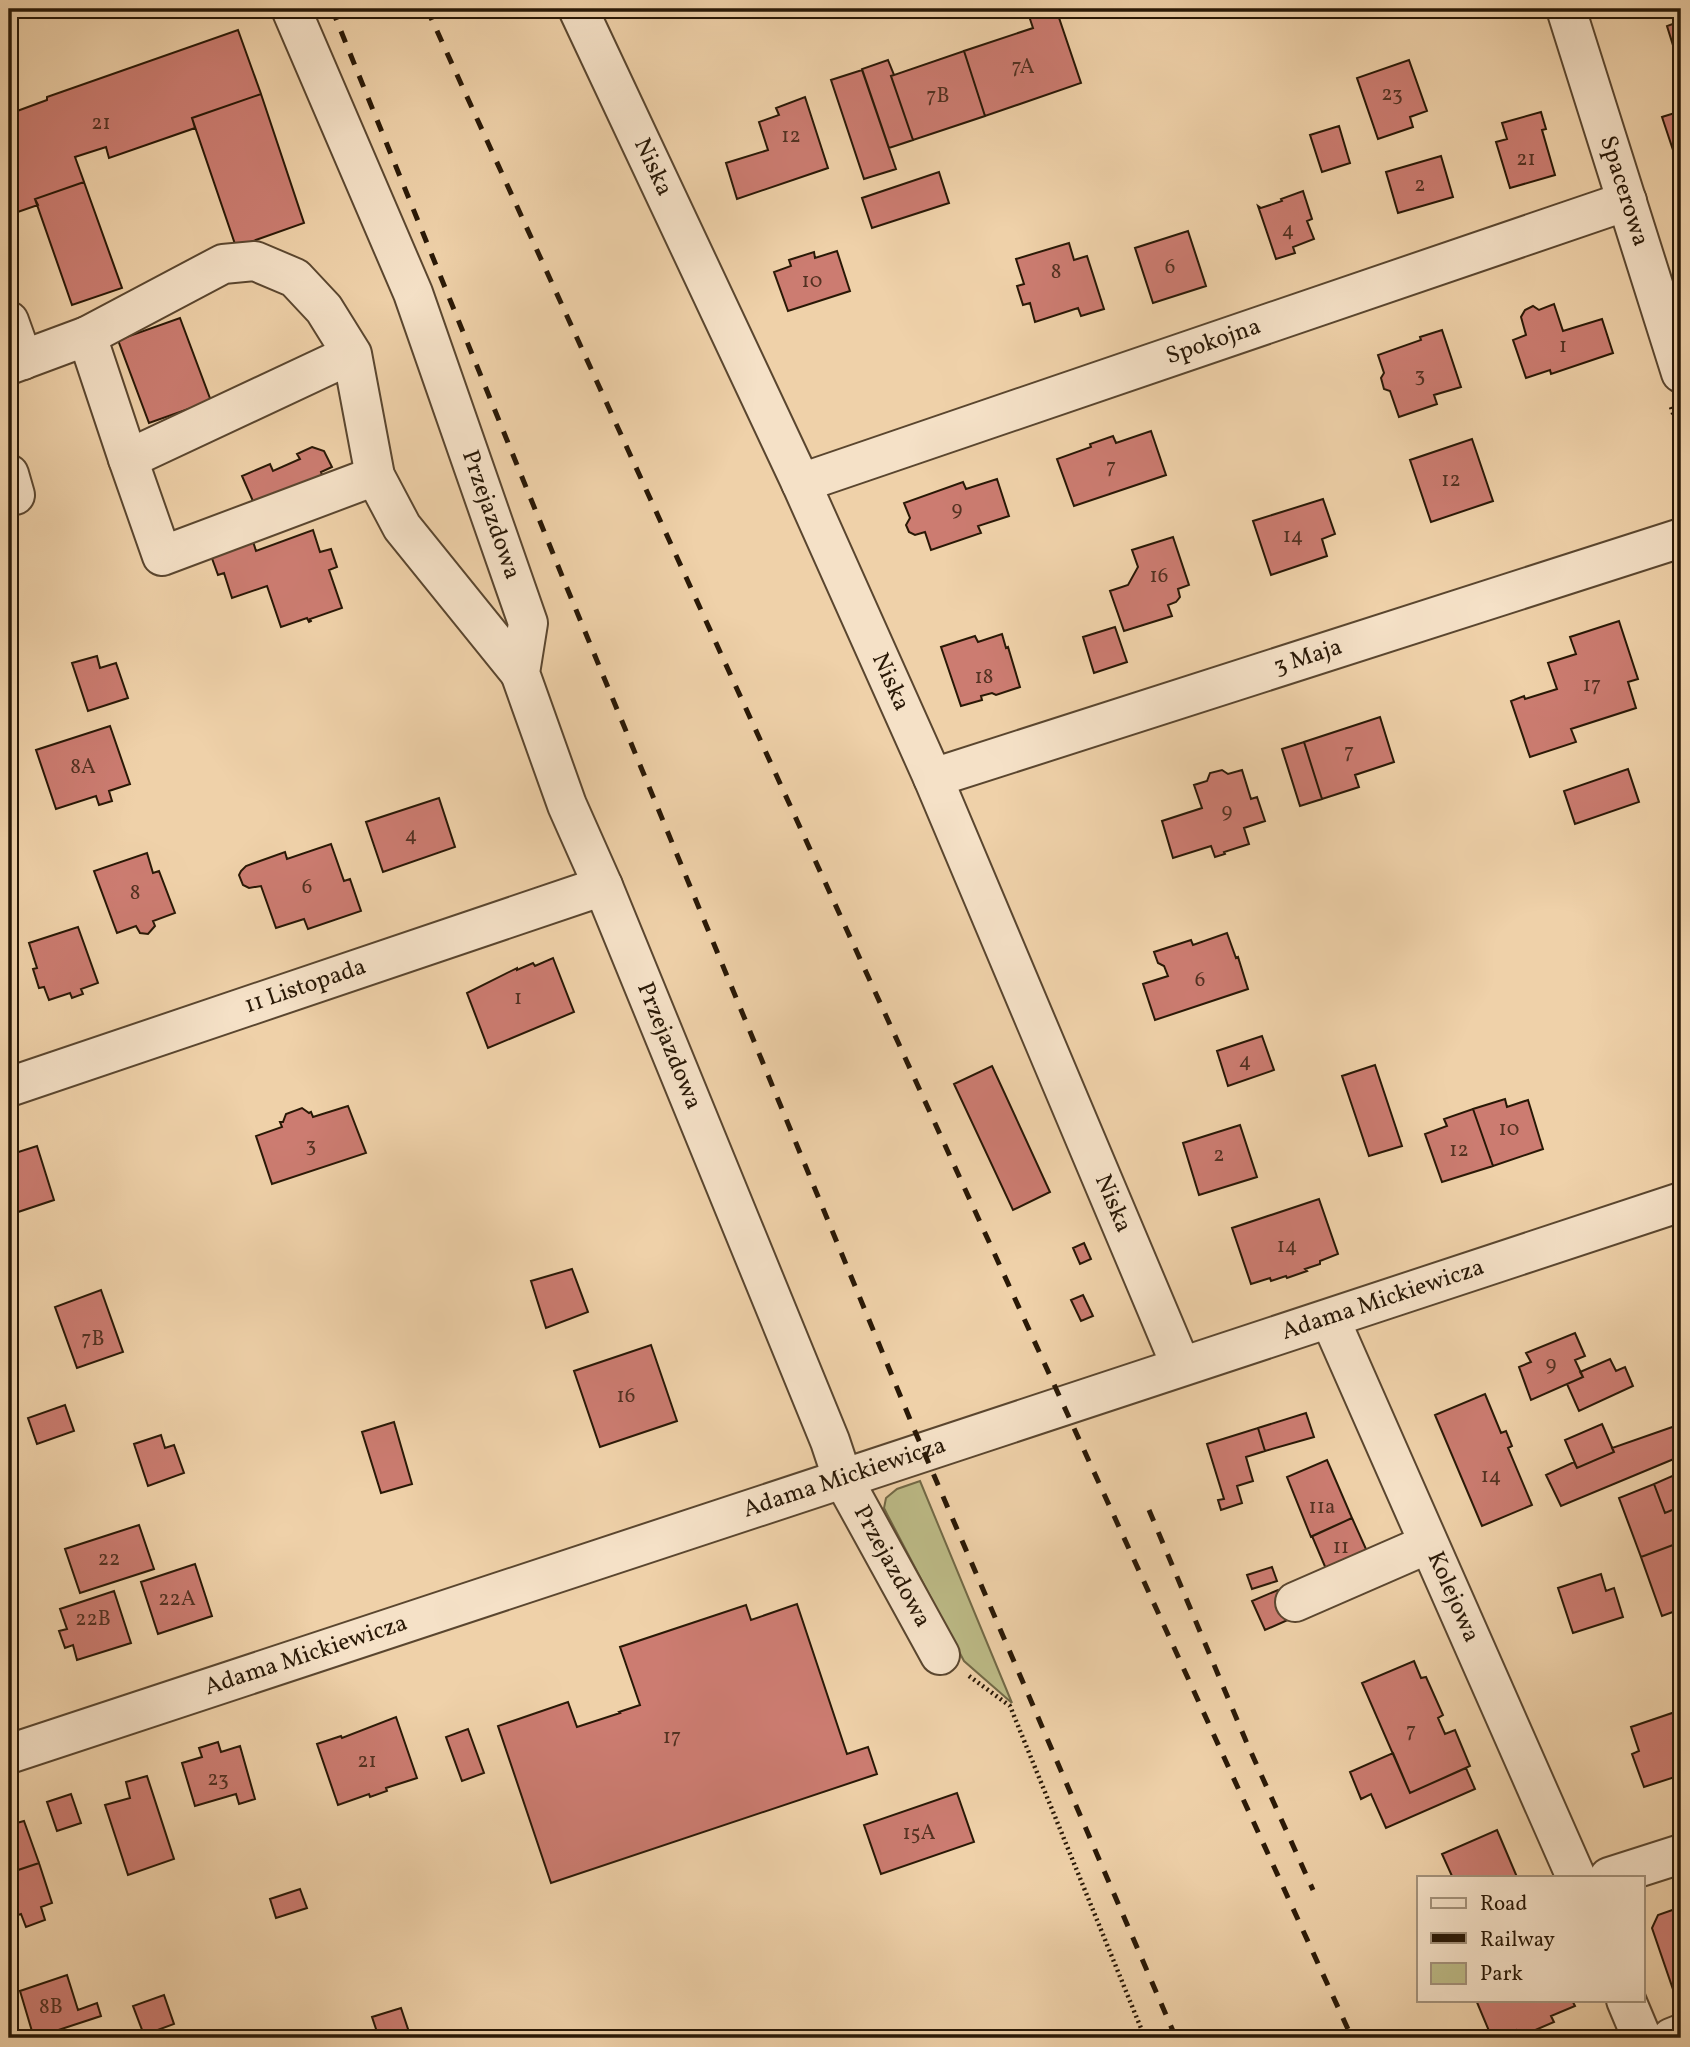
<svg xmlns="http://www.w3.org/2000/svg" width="1690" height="2047" viewBox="0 0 1690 2047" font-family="Vollkorn,serif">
<rect width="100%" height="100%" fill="#efd1a9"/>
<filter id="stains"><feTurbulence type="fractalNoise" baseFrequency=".00286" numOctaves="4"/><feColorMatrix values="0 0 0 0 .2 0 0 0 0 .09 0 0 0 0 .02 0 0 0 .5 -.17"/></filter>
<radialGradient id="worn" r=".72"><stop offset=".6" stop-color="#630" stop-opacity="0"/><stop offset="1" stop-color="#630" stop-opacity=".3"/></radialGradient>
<path fill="#bcba86" stroke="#726946" stroke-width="2" d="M920,1481l92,222 -48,-42 -77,-147 -3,-6 2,-10 11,-9z"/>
<path fill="#cc7c71" stroke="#291806" stroke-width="2" d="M9,9h36l-36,12z
M1040,9h16l25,74 -96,33 -21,-65 69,-23 -5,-15z
M1681,21v50l-14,-45z
M238,30l23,64 -69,24 3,10 -86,30 -3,-11 -31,10 9,25 -49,17 3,6 -29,10v-101l38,-14v-3z
M964,51l21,65 -72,24 -22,-64z
M888,60l6,15 -3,1 22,64 -24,8 -27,-79z
M1409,60l18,51 -17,6 3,10 -35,12 -21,-61z
M862,70l34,99 -32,10 -33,-99z
M261,94l43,129 -68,24 -44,-129z
M805,97l23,71 -91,31 -11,-36 42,-13 -9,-28 20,-7 -3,-7z
M1681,111v60h-1l-18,-54z
M1541,112l5,17 -4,1 13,45 -45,13 -14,-46 11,-3 -5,-16z
M1339,126l11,37 -28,9 -12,-37z
M1441,156l12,41 -55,16 -12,-41z
M939,172l10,31 -77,25 -10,-30z
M84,182l38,106 -50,17 -37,-106z
M1303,191l9,28 -5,2 7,18 -21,8 2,6 -19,6 -18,-53 3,2 21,-7 -1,-2z
M1188,231l18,55 -53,17 -18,-55z
M1069,243l5,17 13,-4 17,53 -23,7 -3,-8 -43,14 -5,-19 -7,2 -6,-19 7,-2 -8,-25z
M837,251l13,40 -62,20 -14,-39 17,-6 -2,-6 25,-8 1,6z
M1554,304l9,27 39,-12 11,34 -62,21 -1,-4 -24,8 -13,-38 13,-5 -5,-18 4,-7 8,-4 6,4z
M180,318l31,83 -62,22 -31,-83z
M1442,330l19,57 -27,8 3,9 -38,13 -9,-26 -6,-2 -3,-11 3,-5 -6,-18 43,-15 -1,-3z
M1151,431l15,44 -92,31 -17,-47 34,-12 -1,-3 23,-8 3,7z
M1472,439l21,62 -62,21 -21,-62z
M312,447l12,4 8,16 -11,5 3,8 -68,28 -14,-32 28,-12 3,7 27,-12 -3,-5z
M997,479l12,37 -31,10 3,7 -50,17 -6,-18 -10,3 -6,-3 -3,-7 4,-7 -6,-15 59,-21 3,7z
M1323,499l12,35 -13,5 5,17 -56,19 -18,-54z
M313,530l7,22 11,-3 6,18 -8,3 13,38 -32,11 1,2 -2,1 -2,-4 -26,9 -14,-41 -35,12 -8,-25 -6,2 -9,-25 41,-18 6,19z
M1173,537l16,48 -11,4 2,8 -4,5 -8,3 4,11 -48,15 -14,-40 18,-6 10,-18 -6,-17z
M1619,621l19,58 -10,3 8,26 -65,21 5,13 -46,15 -19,-56 13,-5 1,3 32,-10 -9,-26 28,-9 -6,-17z
M1115,627l12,35 -33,11 -11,-36z
M1002,634l4,14 2,-1 12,40 -24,8 -4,-2 -11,3 1,4 -21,6 -20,-59 34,-11 3,6z
M97,656l3,12 16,-5 12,35 -40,13 -16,-48z
M1380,717l14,45 -39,13 4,12 -37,12 -18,-57z
M110,726l20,58 -21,7 3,10 -13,4 -3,-9 -40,13 -20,-59z
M1304,742l18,57 -22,7 -18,-57z
M1628,769l11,33 -64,22 -11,-33z
M1222,770l6,4 14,-4 9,29 6,-2 8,24 -21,7 5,16 -25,8 1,2 -10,3 -4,-11 -38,12 -11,-37 40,-13 -8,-23 13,-4 3,-8z
M439,798l16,49 -72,25 -17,-50z
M331,844l13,37 6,-2 11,32 -53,18 -4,-10 -28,9 -15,-42 -12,2 -6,-3 -4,-10 2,-4 5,-5 39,-14 2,7z
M147,853l6,20 6,-2 16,42 -22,8 2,5 -7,8 -8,-1 -4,-7 -19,7 -23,-62z
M78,927l20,56 -17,6 2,5 -11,4 -2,-5 -21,7 -5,-13 -5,1 -6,-19 4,-1 -8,-25z
M1227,933l9,25 2,-1 10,32 -93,31 -12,-36 25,-8 -4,-10 -6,-3 -4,-11 37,-12 2,5z
M553,958l21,54 -86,36 -21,-55 50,-25v2l16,-7 2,3z
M1262,1036l12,34 -46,16 -11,-35z
M1375,1065l27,81 -33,10 -27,-80z
M992,1066l58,126 -37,18 -59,-126z
M1505,1099l2,8 21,-7 15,49 -50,17 -20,-57z
M348,1106l18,47 -94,31 -16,-48 26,-9 -2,-5h3l3,-8 16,-6 7,5 2,-1 2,5z
M1473,1109l20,57 -51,16 -17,-48 22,-8 -3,-7z
M1240,1125l17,52 -58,18 -16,-52z
M37,1146l17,54 -45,15v-60z
M1319,1199l19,55 -18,7v3l-15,5 2,2 -20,7 -1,-2 -15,5 -1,-3 -19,6 -19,-56z
M1084,1243l7,16 -11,5 -7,-16z
M572,1269l16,43 -42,16 -15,-47z
M101,1290l22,62 -46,16 -22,-61z
M1083,1295l10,21 -12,5 -10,-21z
M1575,1333l10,23 -10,4 8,17 -52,23 -12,-33 12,-5 -5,-9z
M651,1345l26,76 -77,26 -26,-76z
M1610,1359l6,12 9,-4 8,19 -54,25 -12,-27 16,-7 -3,-5z
M1485,1394l16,39 5,-2 6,15 -4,2 24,57 -50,21 -47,-111z
M65,1405l9,26 -37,13 -9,-26z
M1306,1413l8,24 -49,14 -7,-23z
M394,1422l18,62 -31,9 -19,-61z
M1602,1424l12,28 -37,16 -12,-28z
M1681,1424v32l-120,50 -15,-31 28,-13 3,6 37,-16 -2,-4z
M1258,1428l7,23 -19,6 7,24 -16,5 5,17 -21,7 -3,-10 6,-1 -17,-55z
M161,1435l4,13 9,-3 10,28 -36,13 -14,-42z
M1327,1460l25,58 -41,19 -24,-60z
M1679,1473l2,6v40l-4,-11 -12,5 -11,-29z
M1654,1484l11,29 12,-5 4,11v23l-40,15 -22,-59z
M1352,1518l18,40 -41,18 -17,-40z
M139,1525l15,44 -74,24 -15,-44z
M1681,1542v67l-19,7 -21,-59z
M195,1564l17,52 -54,18 -17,-52z
M1272,1567l5,14 -25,8 -5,-14z
M1601,1574l5,17 8,-3 9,29 -50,16 -15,-45z
M1278,1590l12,29 -25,11 -13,-29z
M114,1591l17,52 -54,17 -4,-15 -8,3 -6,-17 8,-2 -7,-20z
M797,1604l50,150 21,-7 9,27 -326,109 -53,-157 70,-24 9,25 43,-14 -1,-1 21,-7 -20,-58 126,-42 5,15z
M1414,1661l7,17 5,-1 17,38 -5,3 7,16 10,-4 15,36 -60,27 -48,-110z
M1681,1710v65l-37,12 -12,-33 7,-3 -8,-24z
M396,1717l21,61 -31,10 1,3 -17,6 -1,-3 -31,11 -21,-61 24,-8 1,2z
M468,1729l16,44 -22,8 -16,-44z
M218,1742l3,10 19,-6 15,53 -16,5 -3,-10 -41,12 -13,-43 20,-6 -3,-9z
M1393,1753l17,40 56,-25 9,21 -89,39 -15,-34 -10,5 -11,-27z
M147,1776l27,83 -46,16 -23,-70 25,-7 -4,-16z
M957,1793l17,49 -93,32 -17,-49z
M71,1794l10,29 -24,8 -10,-29z
M24,1821l15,42 -30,10v-48z
M1497,1830l20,47h-67l2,-1 -10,-22z
M39,1863l13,40 -11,4 4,13 -19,7 -5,-13 -12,4v-45z
M300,1889l7,19 -31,10 -6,-19z
M1681,1907v92l-4,2 -25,-73 6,-13z
M67,1975l11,35 19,-7 4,13 -67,22 -14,-47z
M164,1995l10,29 -30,11 -11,-29z
M1476,2000h96l3,6 -24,10 3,6 -35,15 -3,-7 -24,8z
M401,2008l10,30h-32l-7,-21z"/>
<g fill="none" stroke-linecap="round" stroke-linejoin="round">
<defs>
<g id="minor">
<path id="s1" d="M291,9l122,284 115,330 -8,50 47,132 36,81 227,555 12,36 98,178"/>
<path id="s2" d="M578,9l223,474 132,295 248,588"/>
<path id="s3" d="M1566,9l115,364"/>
<path d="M9,321l14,39"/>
<path d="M352,354l-28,-45 -29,-31 -40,-17 -32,3 -136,72 41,123 224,-105 23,122 27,51 118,146"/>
<path d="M9,365l78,-29"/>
<path d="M128,459l34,97 213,-80"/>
<path d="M9,474l6,21"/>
<path id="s4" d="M801,483l826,-282"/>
<path id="s5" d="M933,778l748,-240"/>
<path id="s6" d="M9,1087l594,-201"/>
<path id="s7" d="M1330,1319l246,558"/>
<path d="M1295,1602l133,-58"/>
<path id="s8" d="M9,1754l1672,-552"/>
<path d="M1609,1877l72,-23"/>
<path d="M1626,2000l16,38"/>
<path d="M1671,2038l10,-4"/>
</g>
</defs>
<use href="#minor" stroke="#5a462f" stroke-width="42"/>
<path stroke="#291806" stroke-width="4.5" stroke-dasharray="2 3.5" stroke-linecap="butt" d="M1671,407l10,32
M969,1676l41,30 135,332"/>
<use href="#minor" stroke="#f5e1c7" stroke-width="38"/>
<path stroke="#291806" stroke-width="5" stroke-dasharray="12 12" stroke-linecap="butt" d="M332,9l235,579 347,841 262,609
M427,9l925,2029
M1149,1510l97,231 67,149"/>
</g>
<g text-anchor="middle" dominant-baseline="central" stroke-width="7" stroke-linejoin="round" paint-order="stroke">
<g font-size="21" fill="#523121">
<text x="1023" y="67">7A</text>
<text x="1392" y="94">23</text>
<text x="938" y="96">7B</text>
<text x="101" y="123">21</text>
<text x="791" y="136">12</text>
<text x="1526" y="159">21</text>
<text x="1420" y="185">2</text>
<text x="1288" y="230">4</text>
<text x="1170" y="267">6</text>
<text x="1056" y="272">8</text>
<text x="812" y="281">10</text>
<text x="1563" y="346">1</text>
<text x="1420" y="375">3</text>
<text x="1111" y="467">7</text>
<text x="1451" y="480">12</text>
<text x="957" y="509">9</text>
<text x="1293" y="536">14</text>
<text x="1159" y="576">16</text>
<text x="984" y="677">18</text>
<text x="1592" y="685">17</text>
<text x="1349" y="752">7</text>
<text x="83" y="767">8A</text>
<text x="1227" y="811">9</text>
<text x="411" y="835">4</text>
<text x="307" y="887">6</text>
<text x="135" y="893">8</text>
<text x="1200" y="980">6</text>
<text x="518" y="998">1</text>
<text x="1245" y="1061">4</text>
<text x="1509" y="1129">10</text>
<text x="311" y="1145">3</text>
<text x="1459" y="1150">12</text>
<text x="1219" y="1155">2</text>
<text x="1287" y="1246">14</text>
<text x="93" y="1339">7B</text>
<text x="1551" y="1364">9</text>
<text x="626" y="1396">16</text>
<text x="1491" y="1476">14</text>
<text x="1322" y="1507">11a</text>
<text x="1341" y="1547">11</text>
<text x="109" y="1559">22</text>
<text x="177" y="1599">22A</text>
<text x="93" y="1619">22B</text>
<text x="1411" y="1731">7</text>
<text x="672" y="1737">17</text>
<text x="367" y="1761">21</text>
<text x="218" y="1779">23</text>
<text x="919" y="1833">15A</text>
<text x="51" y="2007">8B</text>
</g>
<g font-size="24" fill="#291806" stroke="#f5e1c7">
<text stroke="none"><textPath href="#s2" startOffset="175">Niska</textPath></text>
<text stroke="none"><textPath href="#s3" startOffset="191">Spacerowa</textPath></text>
<text stroke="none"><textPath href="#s4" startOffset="436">Spokojna</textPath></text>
<text stroke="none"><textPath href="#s1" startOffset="544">Przejazdowa</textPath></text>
<text stroke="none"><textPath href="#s5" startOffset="394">3 Maja</textPath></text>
<text stroke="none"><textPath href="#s2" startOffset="742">Niska</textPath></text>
<text stroke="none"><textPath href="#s6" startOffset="313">11 Listopada</textPath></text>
<text stroke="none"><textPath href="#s1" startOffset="1111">Przejazdowa</textPath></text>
<text stroke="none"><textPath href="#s2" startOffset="1309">Niska</textPath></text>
<text stroke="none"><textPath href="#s8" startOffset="1447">Adama Mickiewicza</textPath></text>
<text stroke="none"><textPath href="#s8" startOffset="880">Adama Mickiewicza</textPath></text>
<text stroke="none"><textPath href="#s1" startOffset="1678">Przejazdowa</textPath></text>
<text stroke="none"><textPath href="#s7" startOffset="304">Kolejowa</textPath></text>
<text stroke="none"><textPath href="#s8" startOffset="313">Adama Mickiewicza</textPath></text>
</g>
</g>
<rect width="1690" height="2047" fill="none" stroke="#efd1a9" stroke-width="35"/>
<rect x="10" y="10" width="1669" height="2026" fill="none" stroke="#291806" stroke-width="3.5"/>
<rect x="18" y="18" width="1655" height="2012" fill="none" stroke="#291806" stroke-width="2"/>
<rect x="1417" y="1876" width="228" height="126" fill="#f5e1c7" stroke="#a3917a" stroke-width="2"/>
<rect x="1431" y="1898" width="35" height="10" fill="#f5e1c7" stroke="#a3917a" stroke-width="2"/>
<text x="1480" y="1910" font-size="21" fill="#291806">Road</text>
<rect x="1431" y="1933" width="35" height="10" fill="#291806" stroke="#a3917a" stroke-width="2"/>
<text x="1480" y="1946" font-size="21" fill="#291806">Railway</text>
<rect x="1431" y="1963" width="35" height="21" fill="#bcba86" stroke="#a3917a" stroke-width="2"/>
<text x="1480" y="1980" font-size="21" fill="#291806">Park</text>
<rect width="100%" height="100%" filter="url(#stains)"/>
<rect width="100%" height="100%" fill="url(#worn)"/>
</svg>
